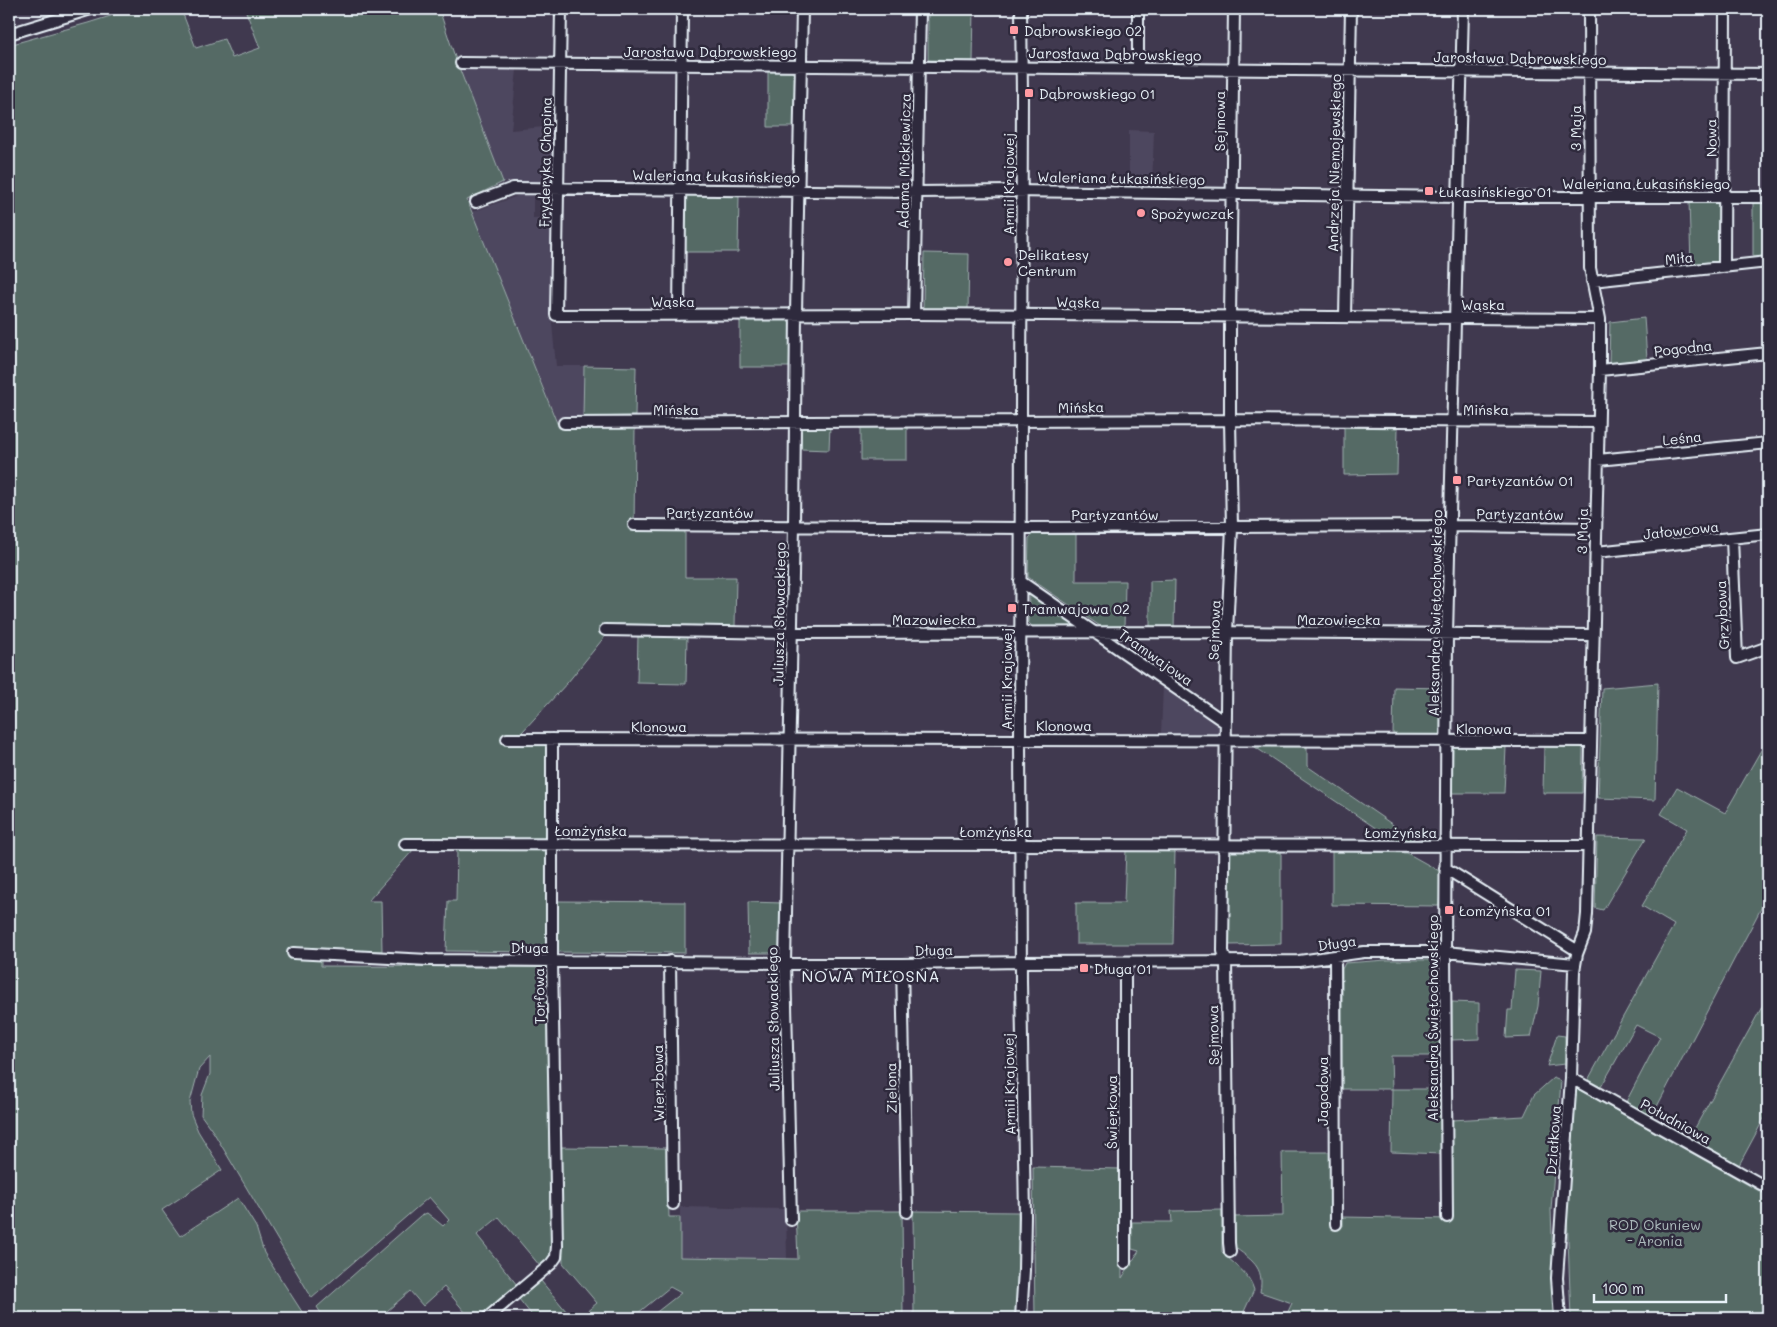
<svg xmlns="http://www.w3.org/2000/svg" width="1777" height="1327" viewBox="0 0 1777 1327" font-family="Mali,sans-serif">
<rect width="100%" height="100%" fill="#40394f"/>
<filter id="ink" filterUnits="userSpaceOnUse"><feTurbulence type="fractalNoise" baseFrequency=".02" numOctaves="2"/><feDisplacementMap in="SourceGraphic" scale="10" xChannelSelector="R" yChannelSelector="G"/><feConvolveMatrix kernelMatrix="1 2 1 2 8 2 1 2 1" color-interpolation-filters="sRGB"/></filter>
<g filter="url(#ink)">
<path fill="#4e475f" d="M460,69h57l-6,61 44,-4 1,56h-53z
M1129,130l25,1 -2,55 -23,-1z
M520,195h13v23l22,-1 -4,96 5,53h28l-1,51h-24l2,14 -89,-219z
M1163,686l3,1 57,37v10h-62z
M680,1207l106,2 1,50 -107,-2z"/>
<path fill="#546a65" stroke="#9eaeae" d="M133,9h48l15,39 28,-9 8,19 28,-10 -15,-39h194l16,48 48,125 -36,18 92,228 76,-1 -1,104h51v46h51l-1,49 -118,-2 -11,11 -38,47 -56,61 36,1 -1,95h-122l-11,10 -46,52h13l1,50h-61v15l225,1 5,290 -11,9 -41,-49 -22,18 40,50 -40,33h-7l-26,-31 -21,19 -13,-15 -31,27h-55l-7,-11 103,-91 7,-3 16,13 6,-6 -20,-23 -117,101 -98,-165 -13,-18 1,-20 8,-21v-17l-11,12 -9,33 1,12 7,17 24,39 -60,40 18,26 58,-38 18,29 8,26 42,65h-297v-1273l79,-22z
M928,9h46l-1,52 -45,-1z
M768,71h27v56h-27z
M686,195l53,1 -1,56h-54z
M1689,201h29l2,3 1,55 -3,3 -27,3z
M1753,202h15v54l-15,2z
M924,253l45,1 -1,57 -45,-2z
M1644,318l3,41 -38,4 1,-41z
M740,320h52l-1,47h-51z
M584,366l52,1 -1,49 -52,1z
M801,426h29l-1,24 -28,-1z
M861,426h46v34h-46z
M1344,427l54,1 -1,46 -53,1z
M1035,532l41,1v48h49l-1,48 -21,-1 -75,-51 1,-39z
M1175,580l-1,49 -24,-1v-47z
M1029,594l50,35 -45,-1 -6,-6z
M638,635h49l-1,49 -49,-1z
M1658,683l-3,117 -57,-2 4,-110z
M1394,687l50,1 -2,48 -49,-1z
M1768,738v157l-116,221 -26,-14 34,-65 -24,-12 -35,62 -13,-7 86,-155 -32,-19 45,-77 -26,-15 16,-27 48,26z
M1252,745l55,1v20l108,74h-26v-3z
M1544,746h39l-1,47h-39z
M1453,747h53l-2,46h-52z
M1597,837l49,1 -43,72 -8,-2z
M457,849l90,1 -1,102 -100,-1 2,-50h8z
M1126,850h49l-2,94h-97v-41h48z
M1230,851h51v93l-53,1z
M1332,851l75,2 34,19 -2,34 -107,-1z
M558,901l127,1v51l-127,-1z
M748,902l35,1 -1,50h-33z
M1387,960h54v96h-50l1,33h50v65l-51,-2 1,-63h-50v-120l3,-6z
M1515,970l26,1 -3,35 -7,31 -25,1 2,-28h4z
M1768,996v115l-29,54 -49,-28z
M1452,1002l27,1v36l-27,1z
M1557,1035l8,1v28l-18,2z
M1553,1078l8,3 -10,129 4,108h-270l7,-15 -32,-11c5,-26 -9,-32 -27,-46l-1,-29 51,-1 -1,-64h50l1,73 10,1v-9l108,2 1,-99 72,-4 10,-21z
M1576,1088l192,108v122h-197l-4,-105z
M561,1147l106,1 2,69h11v40l118,2 -2,-48h106l1,107h-254l32,-25 -11,-6 -38,31h-53l18,-15 -34,-40z
M1033,1167l88,2 1,109 17,-27 -7,-2v-27h40l-1,-11 51,-1v42c11,12 27,20 32,38l-13,28h-206z
M913,1211l105,1 1,93 -4,13h-101z
M541,1281l31,37h-38l-15,-19z"/>
<g fill="none" stroke-linecap="round" stroke-linejoin="round">
<defs>
<path id="street" d="M561,9l-5,306 358,-1 686,5
M1021,9l1,85 -2,645 1,242 4,235 -1,54 -3,48
M1138,9v58
M9,34l82,-25
M461,63l1307,11
M476,202l37,-14 405,4 94,-1 447,6h309
M1724,266l1,-257
M1592,281l176,-19
M914,314l6,-305
M679,315l3,-306
M1345,317l6,-308
M1600,370l168,-17
M564,423l666,-3 368,2
M1598,460l170,-17
M634,525l387,3 429,-2 146,2
M1732,538l5,120 31,-11
M1596,552l172,-18
M1020,581l206,142
M605,630l187,3 435,-1 366,3
M507,739l1084,2
M405,844l1182,2
M1445,868l133,83
M293,953l135,7 474,4 119,-2 278,-1 65,-9h81l130,12
M1335,957l1,267
M670,961l3,243
M1125,962v301
M902,964l5,248
M1571,1078l197,110
M1447,1217l-2,-265 2,-318 16,-625
M791,1220l-6,-258 9,-436 2,-213 6,-304
M1230,1252l-1,-9 -3,-282 -3,-10 4,-319 5,-104 -2,-108v-103l4,-308
M487,1318l64,-54 5,-7 1,-11 -5,-285v-222
M1560,1318l-3,-40 14,-200 3,-107 3,-17 8,-21 2,-19 13,-544v-51l-10,-51 -1,-259"/>
</defs>
<use href="#street" stroke="#e8f1f8" stroke-width="14"/>
<use href="#street" stroke="#2f2a3d" stroke-width="10"/>
</g>
</g>
<g fill="#ff9aa2" stroke="#2f2a3d" stroke-width="2">
<rect x="1009" y="25" width="10" height="10" rx="2.5"/>
<rect x="1024" y="88" width="10" height="10" rx="2.5"/>
<rect x="1424" y="186" width="10" height="10" rx="2.5"/>
<circle cx="1141" cy="213" r="5"/>
<circle cx="1008" cy="262" r="5"/>
<rect x="1452" y="475" width="10" height="10" rx="2.5"/>
<rect x="1007" y="603" width="10" height="10" rx="2.5"/>
<rect x="1444" y="905" width="10" height="10" rx="2.5"/>
<rect x="1079" y="963" width="10" height="10" rx="2.5"/>
</g>
<g text-anchor="middle" dominant-baseline="central" stroke-width="5" stroke-linejoin="round" paint-order="stroke">
<g font-size="14" fill="#e8f1f8" stroke="#2f2a3d" text-anchor="start">
<text x="1024" y="30">Dąbrowskiego 02</text>
<text x="1039" y="93">Dąbrowskiego 01</text>
<text x="1439" y="191">Łukasińskiego 01</text>
<text x="1151" y="213">Spożywczak</text>
<text x="1018" y="254">Delikatesy<tspan x="1018" dy="16">Centrum</tspan></text>
<text x="1467" y="480">Partyzantów 01</text>
<text x="1022" y="608">Tramwajowa 02</text>
<text x="1459" y="910">Łomżyńska 01</text>
<text x="1094" y="968">Długa 01</text>
</g>
<g font-size="14" fill="#e8f1f8" stroke="#2f2a3d">
<text x="710" y="51">Jarosława Dąbrowskiego</text>
<text transform="translate(1115 54) rotate(1)">Jarosława Dąbrowskiego</text>
<text transform="translate(1520 58) rotate(1)">Jarosława Dąbrowskiego</text>
<text transform="translate(1219 121) rotate(-90)">Sejmowa</text>
<text transform="translate(1575 128) rotate(-90)">3 Maja</text>
<text transform="translate(1711 138) rotate(-91)">Nowa</text>
<text transform="translate(904 161) rotate(-89)">Adama Mickiewicza</text>
<text transform="translate(545 162) rotate(-89)">Fryderyka Chopina</text>
<text transform="translate(1334 163) rotate(-89)">Andrzeja Niemojewskiego</text>
<text transform="translate(716 176) rotate(1)">Waleriana Łukasińskiego</text>
<text transform="translate(1121 178) rotate(1)">Waleriana Łukasińskiego</text>
<text x="1646" y="183">Waleriana Łukasińskiego</text>
<text transform="translate(1008 184) rotate(-90)">Armii Krajowej</text>
<text transform="translate(1679 258) rotate(-6)">Miła</text>
<text x="673" y="301">Wąska</text>
<text transform="translate(1078 302) rotate(1)">Wąska</text>
<text x="1483" y="304">Wąska</text>
<text transform="translate(1683 348) rotate(-6)">Pogodna</text>
<text transform="translate(1081 407) rotate(-1)">Mińska</text>
<text x="676" y="409">Mińska</text>
<text x="1486" y="409">Mińska</text>
<text transform="translate(1682 438) rotate(-6)">Leśna</text>
<text x="710" y="512">Partyzantów</text>
<text x="1115" y="514">Partyzantów</text>
<text transform="translate(1520 514) rotate(1)">Partyzantów</text>
<text transform="translate(1681 530) rotate(-6)">Jałowcowa</text>
<text transform="translate(1582 531) rotate(-89)">3 Maja</text>
<text transform="translate(1435 613) rotate(-89)">Aleksandra Świętochowskiego</text>
<text transform="translate(779 614) rotate(-89)">Juliusza Słowackiego</text>
<text transform="translate(1722 615) rotate(-93)">Grzybowa</text>
<text x="934" y="619">Mazowiecka</text>
<text x="1339" y="619">Mazowiecka</text>
<text transform="translate(1214 630) rotate(-88)">Sejmowa</text>
<text transform="translate(1156 657) rotate(35)">Tramwajowa</text>
<text transform="translate(1006 679) rotate(-90)">Armii Krajowej</text>
<text x="1064" y="725">Klonowa</text>
<text x="659" y="726">Klonowa</text>
<text x="1484" y="728">Klonowa</text>
<text x="591" y="830">Łomżyńska</text>
<text x="996" y="831">Łomżyńska</text>
<text x="1401" y="832">Łomżyńska</text>
<text transform="translate(1337 943) rotate(-8)">Długa</text>
<text x="530" y="947">Długa</text>
<text transform="translate(934 950) rotate(-1)">Długa</text>
<text transform="translate(539 996) rotate(-91)">Torfowa</text>
<text transform="translate(1432 1018) rotate(-90)">Aleksandra Świętochowskiego</text>
<text transform="translate(773 1019) rotate(-91)">Juliusza Słowackiego</text>
<text transform="translate(1213 1035) rotate(-91)">Sejmowa</text>
<text transform="translate(658 1083) rotate(-91)">Wierzbowa</text>
<text transform="translate(1009 1084) rotate(-91)">Armii Krajowej</text>
<text transform="translate(891 1088) rotate(-91)">Zielona</text>
<text transform="translate(1322 1091) rotate(-90)">Jagodowa</text>
<text transform="translate(1111 1112) rotate(-90)">Świerkowa</text>
<text transform="translate(1676 1121) rotate(29)">Południowa</text>
<text transform="translate(1553 1140) rotate(-86)">Działkowa</text>
</g>
<g font-size="14" fill="#adbbbd" stroke="#2f2a3d">
<text x="1655" y="1224">ROD Okuniew<tspan x="1655" dy="16">- Aronia</tspan></text>
</g>
<g font-size="16" letter-spacing="1" fill="#e8f1f8" stroke="#2f2a3d">
<text x="871" y="975">NOWA MIŁOSNA</text>
</g>
</g>
<rect width="1777" height="1327" fill="none" stroke="#2f2a3d" stroke-width="30"/>
<rect x="15" y="15" width="1747" height="1297" fill="none" stroke="#e8f1f8" stroke-width="2" filter="url(#ink)"/>
<path d="M1594 1294v8h132v-8" fill="none" stroke="#e8f1f8" stroke-width="2.5"/>
<text x="1602" y="1294" font-size="15" fill="#e8f1f8" stroke="#2f2a3d" stroke-width="4" paint-order="stroke">100 m</text>
</svg>
